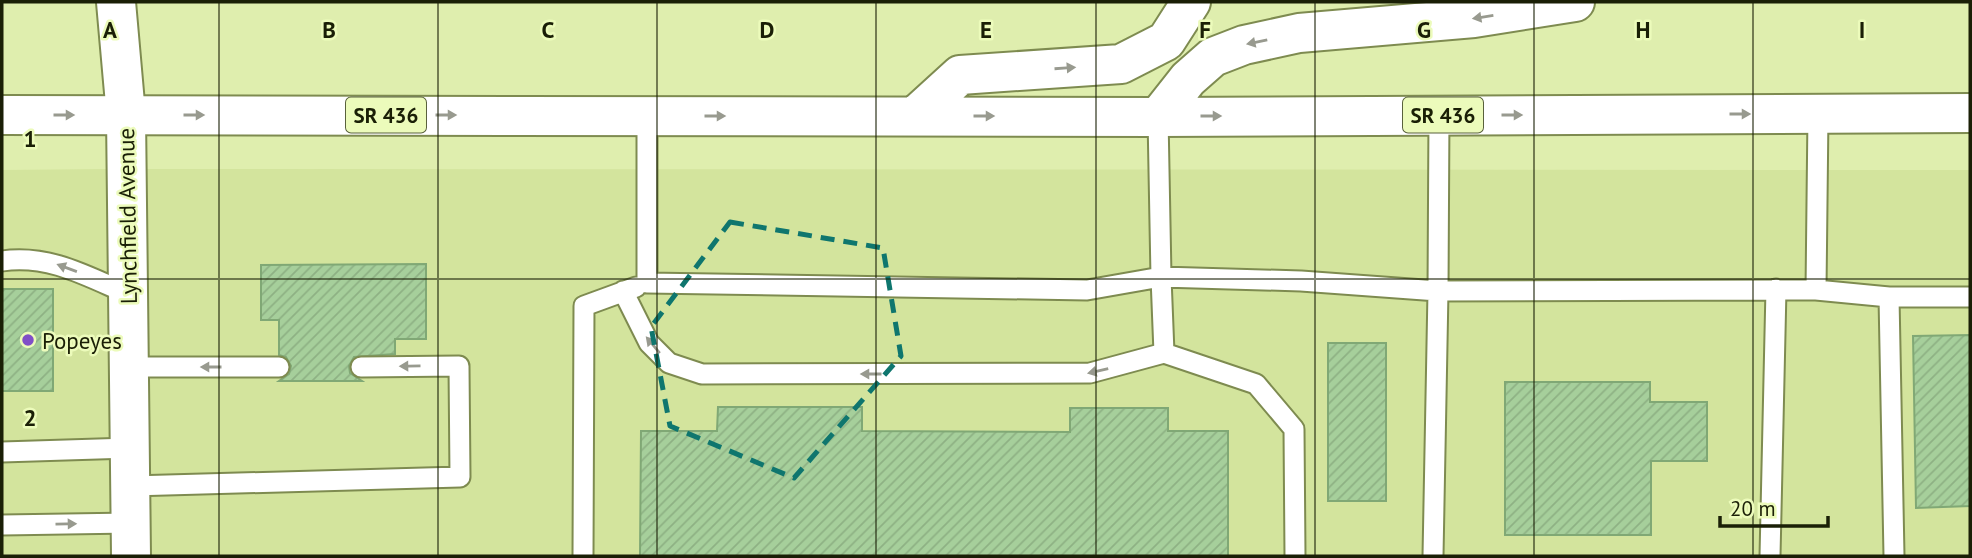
<svg xmlns="http://www.w3.org/2000/svg" width="1972" height="558" viewBox="0 0 1972 558" font-family="'PT Sans',sans-serif">
<defs>
<pattern id="building-hatch" width="6" height="6" patternUnits="userSpaceOnUse" patternTransform="scale(1.75)"><rect width="6" height="6" fill="#a6cf9b"/><path d="M-1 1l2-2M0 6l6-6M5 7l2-2" fill="none" stroke="#8eb184"/></pattern>
</defs>
<rect width="100%" height="100%" fill="#dfeeae"/>
<path fill="#d3e49d" d="M108,169l5,387h-111v-386z
M145,169l1825,1v386h-1820z"/>
<path fill="url(#building-hatch)" stroke="#80a875" stroke-width="2" d="M426,264v75h-31v15l-41,3 -5,9 1,7 12,8h-83l10,-7 2,-8 -5,-9 -7,-2v-35h-18v-55z
M2,289h51v102h-51z
M1970,335v171l-54,2 -3,-172z
M1328,343h58v158h-58z
M1505,382h145v20h57v59h-56v74h-146z
M718,407h144v24l208,1v-24h98v23h60v125h-588l1,-125h76z"/>
<g fill="none" stroke-linecap="round" stroke-linejoin="round">
<defs>
<path id="lane" d="M647,115v168l440,7 74,-13 3,76 92,31 38,45 1,127
M1158,117l3,160 140,4 137,10 1,-176
M2,261c46,-7 85,15 126,33
M1816,290l73,7 5,259
M623,291l26,52 20,20 33,11 388,-1 74,-20
M1889,297h81
M129,367h150
M2,452l128,-4
M131,486l329,-9 -1,-111 -98,1
M2,525l129,-2
M583,556l1,-250 52,-19
M1433,556l5,-265 378,-1 2,-176
M1770,556l6,-267"/>
<path id="street" d="M116,2l10,113 5,441"/>
<path id="primary" d="M2,115l1156,2 812,-4
M915,116l45,-41 161,-11 45,-23 25,-39
M1158,117l30,-38 25,-22 31,-12 55,-12 175,-15 101,-16"/>
</defs>
<use href="#lane" stroke="#7e8b50" stroke-width="23"/>
<use href="#street" stroke="#7e8b50" stroke-width="42"/>
<use href="#primary" stroke="#7e8b50" stroke-width="42"/>
<use href="#lane" stroke="#fff" stroke-width="19"/>
<use href="#street" stroke="#fff" stroke-width="38"/>
<use href="#primary" stroke="#fff" stroke-width="38"/>
</g>
<defs><path id="oneway-solid" d="M-6-.8H1V-3.2L6.5 0L1 3.2V.8H-6Z" transform="scale(1.75)"/></defs>
<g fill="#989a8f">
<use href="#oneway-solid" transform="translate(1483 17) rotate(171)"/>
<use href="#oneway-solid" transform="translate(1257 42) rotate(168)"/>
<use href="#oneway-solid" transform="translate(1065 68) rotate(-4)"/>
<use href="#oneway-solid" transform="translate(1740 114)"/>
<use href="#oneway-solid" transform="translate(64 115)"/>
<use href="#oneway-solid" transform="translate(194 115)"/>
<use href="#oneway-solid" transform="translate(446 115)"/>
<use href="#oneway-solid" transform="translate(1512 115)"/>
<use href="#oneway-solid" transform="translate(715 116)"/>
<use href="#oneway-solid" transform="translate(984 116)"/>
<use href="#oneway-solid" transform="translate(1211 116)"/>
<use href="#oneway-solid" transform="translate(67 268) rotate(-160)"/>
<use href="#oneway-solid" transform="translate(653 345) rotate(-130)"/>
<use href="#oneway-solid" transform="translate(410 366) rotate(179)"/>
<use href="#oneway-solid" transform="translate(211 367) rotate(180)"/>
<use href="#oneway-solid" transform="translate(1098 371) rotate(167)"/>
<use href="#oneway-solid" transform="translate(871 374) rotate(180)"/>
<use href="#oneway-solid" transform="translate(66 524) rotate(-1)"/>
</g>
<path fill="none" stroke="#0f766e" stroke-width="5" stroke-dasharray="14 9" stroke-linejoin="round" d="M730,222l153,26 18,108 -107,122 -124,-52 -19,-99z"/>
<path fill="none" stroke="#1a1f06" stroke-width="2" stroke-opacity="0.55" d="M219,2v554M438,2v554M657,2v554M876,2v554M1096,2v554M1315,2v554M1534,2v554M1753,2v554M2,279h1968"/>
<circle fill="#804fc7" stroke="#ecfbbb" stroke-width="2.5" cx="28" cy="340" r="7"/>
<g text-anchor="middle" dominant-baseline="central" stroke-width="5" stroke-linejoin="round" paint-order="stroke">
<g fill="#ecfbbb" stroke="#59613c" stroke-width="2">
<rect x="346" y="97.5" width="80" height="35" rx="5"/>
<rect x="1403" y="97.5" width="80" height="35" rx="5"/>
</g>
<g font-size="21" font-weight="bold" fill="#1a1f06">
<text x="386" y="115">SR 436</text>
<text x="1443" y="115">SR 436</text>
</g>
<g font-size="23" fill="#1a1f06" stroke="#ecfbbb">
<text transform="translate(127 216) rotate(-91)">Lynchfield Avenue</text>
</g>
<g font-size="23" fill="#1a1f06" stroke="#ecfbbb" text-anchor="start">
<text x="42" y="340">Popeyes</text>
</g>
</g>
<g font-size="23" text-anchor="middle" font-weight="bold" fill="#1a1f06" stroke="#ecfbbb" stroke-width="5" stroke-linejoin="round" paint-order="stroke">
<text x="110" y="38">A</text>
<text x="329" y="38">B</text>
<text x="548" y="38">C</text>
<text x="767" y="38">D</text>
<text x="986" y="38">E</text>
<text x="1205" y="38">F</text>
<text x="1424" y="38">G</text>
<text x="1643" y="38">H</text>
<text x="1862" y="38">I</text>
<text x="30" y="147">1</text>
<text x="30" y="426">2</text>
</g>
<rect width="1972" height="558" fill="none" stroke="#1a1f06" stroke-width="7"/>
<path d="M1720 516v10h108v-10" fill="none" stroke="#1a1f06" stroke-width="3.5"/>
<text x="1730" y="516" font-size="21" fill="#1a1f06" stroke="#ecfbbb" stroke-width="5" paint-order="stroke">20 m</text>
</svg>
